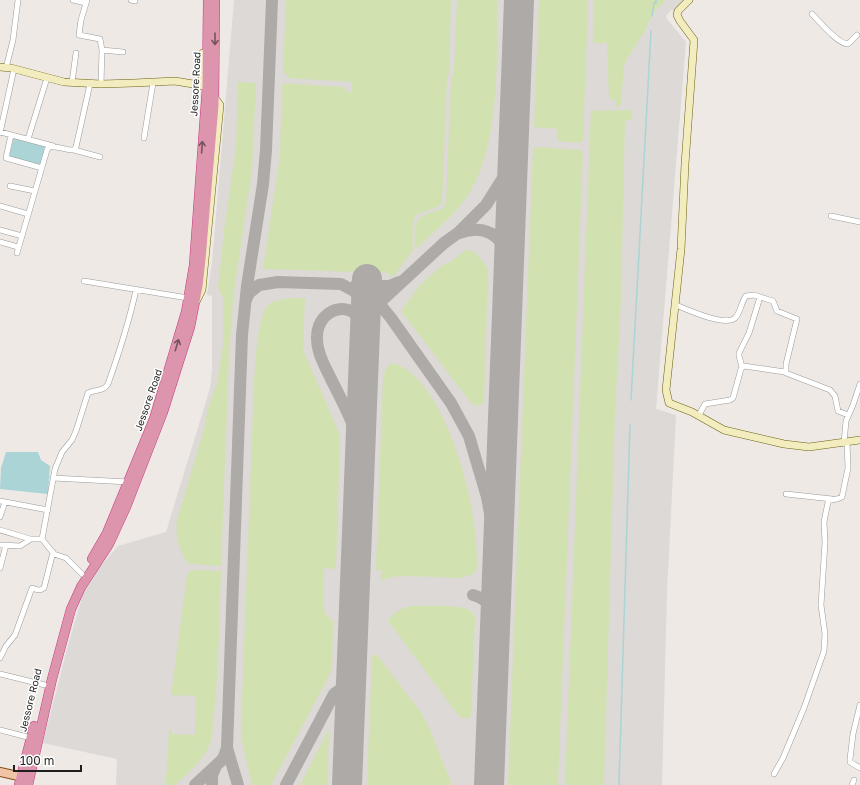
<svg xmlns="http://www.w3.org/2000/svg" width="860" height="785" viewBox="0 0 860 785" font-family="'Golos Text',sans-serif">
<rect width="100%" height="100%" fill="#eee9e5"/>
<path fill="#dcd9d6" d="M234,0h449l-9,11 -3,-1 -5,6 1,3 19,23 -30,367 20,6 -9,177 -5,193h-546l1,-26 -74,-16 25,-98 15,-51 18,-28 17,-20 48,-14 44,-144 2,-18v-74l-5,-1 5,-32z"/>
<path fill="#d1e2b0" d="M286,0h165l-2,73 -2,6 -5,125 -7,4 -17,6 -3,3 -2,5v28l-18,25 -5,2 -1,-4 -126,-4 17,-113 2,-71 2,-2 59,4 5,5h4v-10l-65,-4v-4h-4z
M457,0h41c-2,62 4,155 -37,205 -11,14 -31,30 -44,43l-2,-1c1,-33 -1,-28 29,-39l2,-6 5,-122 3,-8z
M539,0h49l-5,140 -4,3 -22,-2v-12l-23,-2z
M594,0h72l-13,13 -9,19 -17,27 -3,7 -3,38 -5,4 -1,-8 -6,-1 -2,-56h-14z
M238,82l18,1 -4,87 -18,121 -5,64 -8,211 -32,-2c-10,-11 -14,-30 -12,-44l28,-94 2,-15 10,-28 6,-38v-47l-5,-10 6,-57 12,-84z
M591,108l3,3 38,-1v10h-7l-4,179 -6,113 -11,373h-39z
M536,147l44,3 3,3 -25,632h-50l25,-635z
M467,249l9,4 12,16 -4,133 -6,4 -7,-3 -70,-92 18,-25 22,-20 11,-5z
M305,298l-2,52 37,85 -4,134 -12,-1v41l1,5 8,7 -1,48 -2,5 -59,111h-19l-10,-44 -1,-13 13,-344c1,-16 3,-69 14,-79 8,-7 26,-7 37,-7z
M393,363c46,14 74,110 80,154 3,17 4,34 4,51l-4,6 -12,4 -54,-2 -15,1 -11,4v-11h-5l7,-193 4,-11z
M193,570l28,1c-2,47 -2,95 -7,143 -1,11 -1,26 -6,35 -8,14 -22,26 -33,36h-9v-12l2,-2 -1,-1 2,-41h3v5l23,1 1,-39 -25,-1 16,-120 3,-4z
M411,606c13,0 48,-2 58,4 3,2 4,4 6,7l-4,95v3l-3,3h-6l-4,-3 -70,-94c6,-9 12,-13 23,-15z
M374,655h3l43,56 8,14 24,60h-85l5,-128z
M328,731l1,1 -2,53h-27z"/>
<path fill="#aad4d6" d="M14,137l31,9 -5,20 -31,-8z
M6,452h32l3,8 9,6 -2,28 -48,-5 1,-21z"/>
<g fill="none" stroke-linecap="round" stroke-linejoin="round">
<path stroke="#aad4d6" stroke-width="1.5" d="M652,16l2,-13h2v-3
M631,400l20,-369
M619,785l11,-361"/>
<path stroke="#adaaa8" stroke-width="12" d="M459,233c25,-9 43,1 50,27
M356,285l13,6 22,27 60,85 18,33 18,61 6,33 4,38
M360,286h29l10,-4
M246,300l3,-7 10,-8 19,-3 63,2 13,7 9,12 2,23
M365,336c3,-12 6,-22 13,-32l66,-61 14,-10 28,-28 17,-27 5,-10 5,-19
M360,465c0,-8 1,-17 -1,-24 -7,-22 -18,-42 -28,-62 -6,-13 -15,-27 -14,-43 1,-31 43,-40 48,-1
M473,595c14,4 19,11 23,24
M195,785l28,-26 4,-11
M212,785v-10l4,-9
M238,785l-11,-37 15,-413 5,-49 16,-102 3,-34 6,-150
M286,785l48,-91 4,-3c12,4 11,12 12,23"/>
<path stroke="#adaaa8" stroke-width="30" d="M347,785l20,-506
M489,785l30,-785"/>
<defs>
<path id="street" d="M73,0l13,3
M87,0l-6,20 -2,15 21,4 2,11
M131,0l4,1
M812,14c8,8 26,30 36,30l9,-9
M6,68l7,-28 5,-40
M72,82l4,-29
M101,84l1,-34 21,2
M0,132l53,14
M0,133l14,-64
M11,135l-5,23 36,10
M144,138l9,-55
M28,139l19,-61
M74,150l26,7
M10,186l25,5
M0,206l28,8
M831,216l29,6
M0,230l22,6
M0,242l18,5
M17,253l30,-103 2,-3c9,-2 17,4 25,3l2,-3 14,-63
M84,281l104,17
M676,305c12,5 49,22 59,13 6,-6 6,-16 11,-22l8,-1 19,6 4,10 20,8 -11,45v9l44,17 5,6 3,15 10,4
M742,367l-3,-11v-3l10,-20 11,-36
M699,415l6,-11 25,-4 3,-2 8,-29 3,-3 41,6
M844,443l2,-22 7,-16 7,-21
M53,478l76,4
M786,494l46,5
M0,501l48,9
M0,517l5,-15
M0,530l30,9
M0,545l20,1 11,-7h11
M0,568l6,-23
M82,574l-16,-16 -12,-4 -12,-15 13,-70 7,-17 10,-12 4,-9 12,-38c8,-4 15,-1 20,-9 11,-31 21,-62 28,-94
M0,658l6,-12 9,-11 17,-47c5,2 8,3 12,0l9,-36
M0,674l45,11
M860,705l-7,29 -3,25v3l10,6
M0,730l31,8
M774,774l9,-16 21,-50 20,-57 1,-17 -4,-29 4,-63 -1,-20 4,-20 2,-2 7,-1 5,-2 6,-29 -1,-26
M852,785l2,-5"/>
<path id="secondary" d="M689,0l-11,11 -1,4 3,6 14,19 -9,124 -4,85 -15,141 3,13 23,9 32,18 60,14 25,3 51,-7
M0,67l11,1 53,14 37,2 33,-1 41,-2 36,6
M202,86l1,-33
M196,302l6,-12 18,-185 -5,-7"/>
<path id="primary" d="M0,772l27,6"/>
<path id="highway" d="M92,559l15,-26 47,-114 32,-107 8,-47 13,-178 1,-87
M19,785l15,-59
M28,785l24,-106 19,-70 10,-22 28,-43 17,-37 37,-95 27,-85 8,-41 3,-27 13,-154 1,-105"/>
</defs>
<use href="#street" stroke="#9b9b9b" stroke-width="6"/>
<use href="#secondary" stroke="#696311" stroke-width="8"/>
<use href="#primary" stroke="#874c10" stroke-width="10"/>
<use href="#highway" stroke="#c63780" stroke-width="10"/>
<use href="#street" stroke="#fff" stroke-width="5"/>
<use href="#secondary" stroke="#f2ecbe" stroke-width="7"/>
<use href="#primary" stroke="#f1c4a6" stroke-width="8"/>
<use href="#highway" stroke="#dd95ae" stroke-width="9"/>
</g>
<defs><path id="oneway-shaft" d="M-6 0H5M1.5-3L5.5 0L1.5 3" fill="none" stroke-width="1.6" stroke-linecap="round" stroke-linejoin="round"/></defs>
<g stroke="#74545f">
<use href="#oneway-shaft" transform="translate(215 39) rotate(90)"/>
<use href="#oneway-shaft" transform="translate(202 147) rotate(-86)"/>
<use href="#oneway-shaft" transform="translate(177 345) rotate(-73)"/>
</g>
<g text-anchor="middle" dominant-baseline="central" stroke-width="3" stroke-linejoin="round" paint-order="stroke">
<g font-size="10" fill="#1e1e1e" stroke="#fff">
<text transform="translate(195 84) rotate(-87)">Jessore Road</text>
<text transform="translate(148 400) rotate(-71)">Jessore Road</text>
<text transform="translate(30 700) rotate(-76)">Jessore Road</text>
</g>
</g>
<path d="M14 765v6h67v-6" fill="none" stroke="#1e1e1e" stroke-width="2"/>
<text x="20" y="765" font-size="12" fill="#1e1e1e" stroke="#ffffff" stroke-width="3" paint-order="stroke">100 m</text>
</svg>
